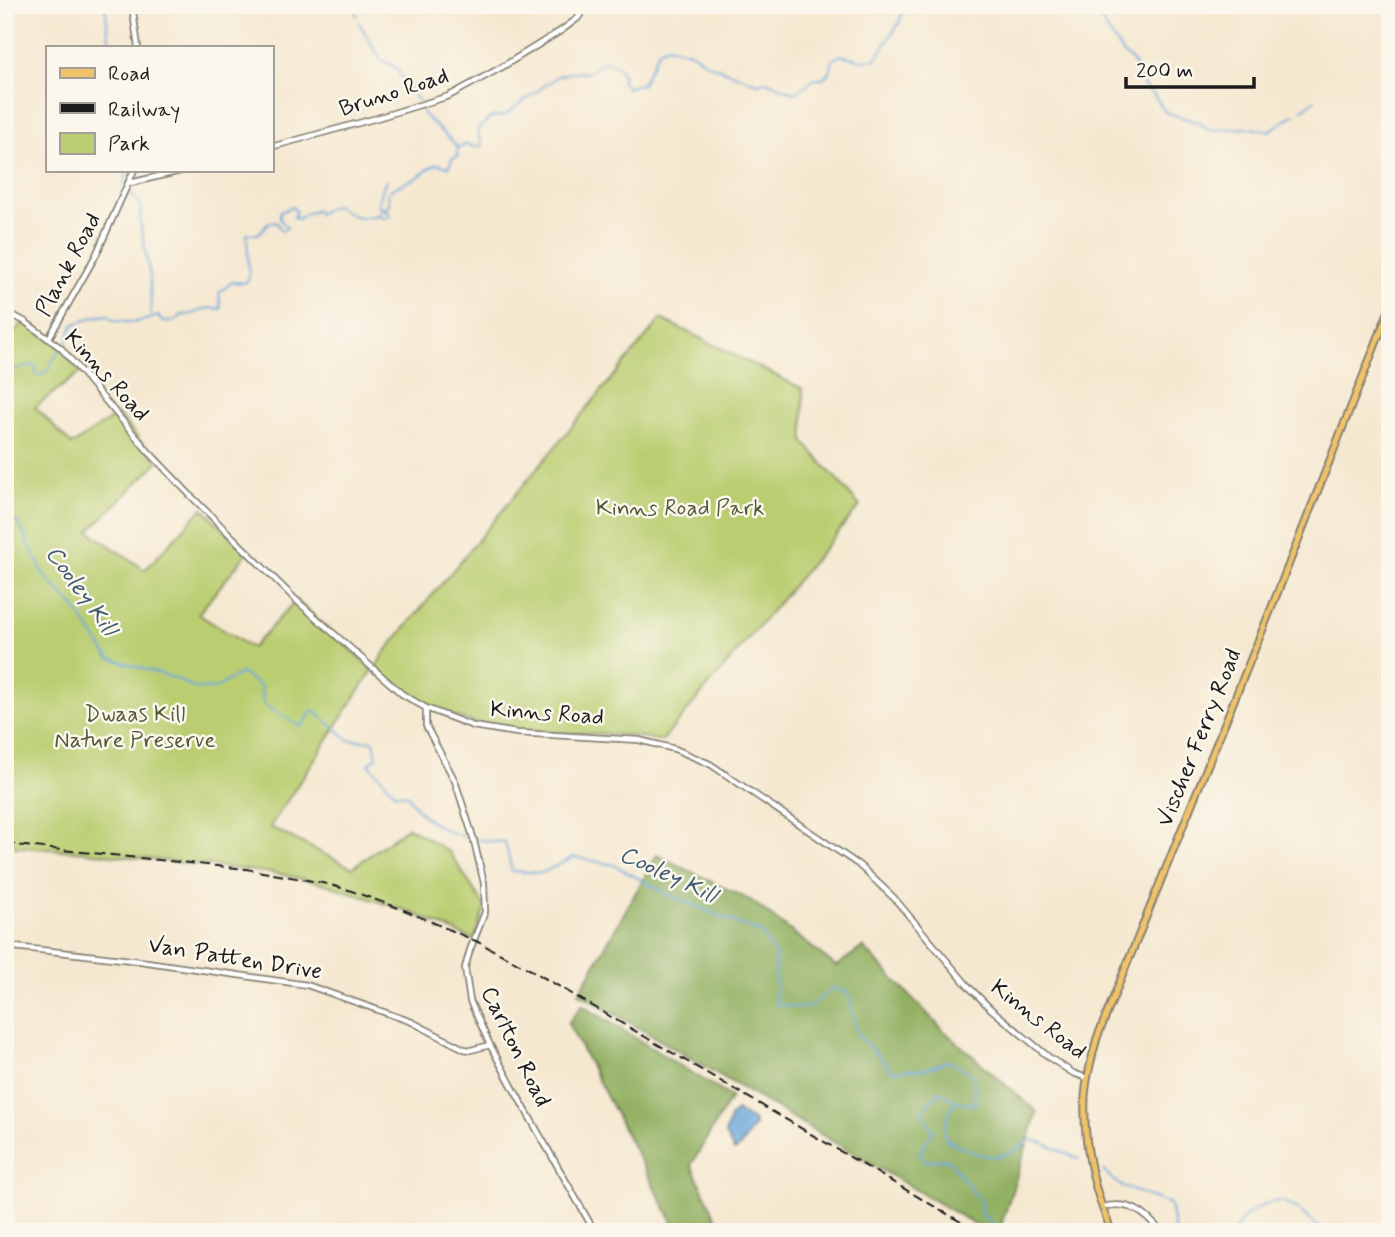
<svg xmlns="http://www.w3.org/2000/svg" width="1395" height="1237" viewBox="0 0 1395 1237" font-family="Mynerve,sans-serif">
<rect width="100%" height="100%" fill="#fbf7ec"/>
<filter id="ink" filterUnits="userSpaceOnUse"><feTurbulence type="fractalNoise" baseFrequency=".0143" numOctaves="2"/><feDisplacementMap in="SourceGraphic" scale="14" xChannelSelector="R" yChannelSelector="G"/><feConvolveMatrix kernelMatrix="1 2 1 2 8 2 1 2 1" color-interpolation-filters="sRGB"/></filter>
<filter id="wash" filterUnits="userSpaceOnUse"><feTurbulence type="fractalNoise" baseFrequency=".00686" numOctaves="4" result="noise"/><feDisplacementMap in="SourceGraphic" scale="28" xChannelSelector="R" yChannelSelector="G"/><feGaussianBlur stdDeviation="1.57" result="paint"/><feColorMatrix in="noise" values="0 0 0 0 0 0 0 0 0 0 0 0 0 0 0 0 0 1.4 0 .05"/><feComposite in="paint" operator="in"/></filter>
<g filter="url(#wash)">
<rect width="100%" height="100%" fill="#f5e8d0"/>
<path fill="#bace71" stroke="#6b7546" stroke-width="2" d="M661,319l142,70 1,53 56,64 -198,235c-41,-10 -82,-7 -124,-9 -68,-4 -112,-21 -163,-64l10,-16z
M24,321l32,22 26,28 -47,36 37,38 46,-31 40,48 -69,69 56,39 58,-62 44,45 -49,61 54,34 44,-48 77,70 -103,157 82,41 56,-41 41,25 36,55 -11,33 -66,-29 -86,-28 -48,-10 -197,-22 -72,-5v-503z"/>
<path fill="#93b163" stroke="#586640" stroke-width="2" d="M657,855l95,46 84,65 27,-19 81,84 93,81 -38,120h-11l-409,-239z
M582,1005l149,92 -40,68 29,61 7,6h-49l-110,-209z"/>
<path fill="#68a5d9" stroke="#42607a" stroke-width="2" d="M736,1111l17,9 2,5 -16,23 -5,3 -9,-17 5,-16z"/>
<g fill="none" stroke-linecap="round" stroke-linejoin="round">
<path stroke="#68a5d9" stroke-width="2" d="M105,5l4,34 4,8
M354,5l3,11
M1087,5l14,15 22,34 9,6 11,25 11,10 11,17 35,11 8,7 42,-2 19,3 26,-17
M359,23l22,37 13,6 25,36
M421,109l2,5 36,34
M1301,110l14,-10
M124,186l3,-16
M131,194l10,12 -1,14 10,57 1,40
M380,207l-2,-3c2,-9 3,-17 9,-24
M379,216l5,2 6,-2 -3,-6
M65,348l8,-23 20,-8 15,-2 3,4c21,6 28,3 48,-3l2,5 12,1 9,-7c15,1 20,-10 39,-6l-2,-16 13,-11 13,1 4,-5 -2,-44h11l12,-12 7,1 5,8 5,-3 -7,-9v-7l12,-5 4,4 -2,7 4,1 5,-4 13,-5 3,4 7,-6 11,-2c14,12 25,13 41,9l4,-7 4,2 3,-6 -1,-12c10,-8 21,-9 31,-16 5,-3 12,-11 19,-12 1,0 10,3 11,3l3,-9 6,-1 -1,-8 10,-5 7,3 8,-2 -5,-15 14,-13 13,-1 54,-40 15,-4 14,1 19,-12 14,8 3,7 -2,5 7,7 6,-3 8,-1 17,-34 8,-4 23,6 20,13 47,18 9,-2 28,12 21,-14h7c7,-5 11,-10 10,-19l9,-5 21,5 14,-1 23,-36 6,-18
M5,367l10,3 19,-5 3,3 -2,5 3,3c14,-3 12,-16 22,-25
M5,521l13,1 26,53 31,33 34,50 68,21 17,9 20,1 27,-16 20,14 2,17 38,23 12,-17 36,30 25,1 3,16 -8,7 26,29 13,2c18,35 59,47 97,47l7,29 30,2 32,-16 40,8 55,30 92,38 14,22 1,50 32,3 25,-20 15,5 9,41 36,37 31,-2 25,-8 24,14 2,30 -20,-4 -16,-10 -18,21 12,19 -14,22 7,8 22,-2 33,43v12l22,18
M954,1102l-10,25 2,12c33,18 53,27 84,1l13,3 36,16
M1103,1171l18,15 49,18 5,28
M1234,1232c6,-12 11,-16 22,-23 32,-20 43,4 69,23"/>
</g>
</g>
<g filter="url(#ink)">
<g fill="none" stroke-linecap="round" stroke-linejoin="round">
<defs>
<path id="tertiary" d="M132,5l6,42
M271,147l106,-29 72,-22 53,-29 60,-37 16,-12 8,-13
M130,183l55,-13
M5,311l19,10 37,27 87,103 43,45 105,104 106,94 24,14 47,18 44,7 122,7 36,9 35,15 149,101 35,33 74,88 23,23 59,49 23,15 14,5
M49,338l47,-83 38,-85
M426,708v18l29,55 18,56 11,46 1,29 -15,38 -5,18 5,33 20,44 27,50 78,137
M5,946l135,15 167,24 105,37 52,27 7,1 19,-5
M1102,1207c27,-6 42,4 59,25"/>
<path id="primary" d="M1112,1232c-19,-43 -29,-88 -27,-135 1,-20 7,-40 12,-59l172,-424 121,-306"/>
</defs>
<use href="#tertiary" stroke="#888276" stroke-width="8"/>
<use href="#primary" stroke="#888276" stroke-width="9"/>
<use href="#tertiary" stroke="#fff" stroke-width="4.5"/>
<use href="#primary" stroke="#f1c369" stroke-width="5"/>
<path stroke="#1c1c1c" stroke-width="2" stroke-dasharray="10 5" stroke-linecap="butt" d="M5,844l241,25 72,13 28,7 58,21 74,32 53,28 447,262"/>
</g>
</g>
<g text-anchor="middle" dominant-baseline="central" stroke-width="5" stroke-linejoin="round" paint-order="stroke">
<g font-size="23" fill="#1c1c1c" stroke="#fbf7ec">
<text transform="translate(394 93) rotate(-18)">Bruno Road</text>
<text transform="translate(69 265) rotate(-62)">Plank Road</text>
<text transform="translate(106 376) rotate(48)">Kinns Road</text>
<text transform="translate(547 714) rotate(4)">Kinns Road</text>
<text transform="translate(1200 738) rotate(-68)">Vischer Ferry Road</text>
<text transform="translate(235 959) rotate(9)">Van Patten Drive</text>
<text transform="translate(1038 1020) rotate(38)">Kinns Road</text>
<text transform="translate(515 1047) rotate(64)">Carlton Road</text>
</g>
<g font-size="23" fill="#535a3a" stroke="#fbf7ec">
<text x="680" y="509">Kinns Road Park</text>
<text x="135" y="715">Dwaas Kill<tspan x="135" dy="26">Nature Preserve</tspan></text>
</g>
<g font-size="24" font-style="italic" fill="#3e5a71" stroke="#fbf7ec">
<text transform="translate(81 591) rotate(54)">Cooley Kill</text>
<text transform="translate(668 875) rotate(25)">Cooley Kill</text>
</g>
</g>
<rect width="1395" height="1237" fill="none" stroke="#fbf7ec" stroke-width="28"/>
<rect x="46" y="46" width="228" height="126" fill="#fbf7ec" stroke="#a29f99" stroke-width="2"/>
<rect x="60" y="68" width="35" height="10" fill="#f1c369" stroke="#a29f99" stroke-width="2"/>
<text x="108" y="80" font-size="21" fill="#1c1c1c">Road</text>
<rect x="60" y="103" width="35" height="10" fill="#1c1c1c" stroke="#a29f99" stroke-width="2"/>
<text x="108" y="116" font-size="21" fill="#1c1c1c">Railway</text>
<rect x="60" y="133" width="35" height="21" fill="#bace71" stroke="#a29f99" stroke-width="2"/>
<text x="108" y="150" font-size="21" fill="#1c1c1c">Park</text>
<path d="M1126 77v10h128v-10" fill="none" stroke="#1c1c1c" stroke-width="3.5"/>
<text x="1136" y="77" font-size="21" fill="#1c1c1c" stroke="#fbf7ec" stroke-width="5" paint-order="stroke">200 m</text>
</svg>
